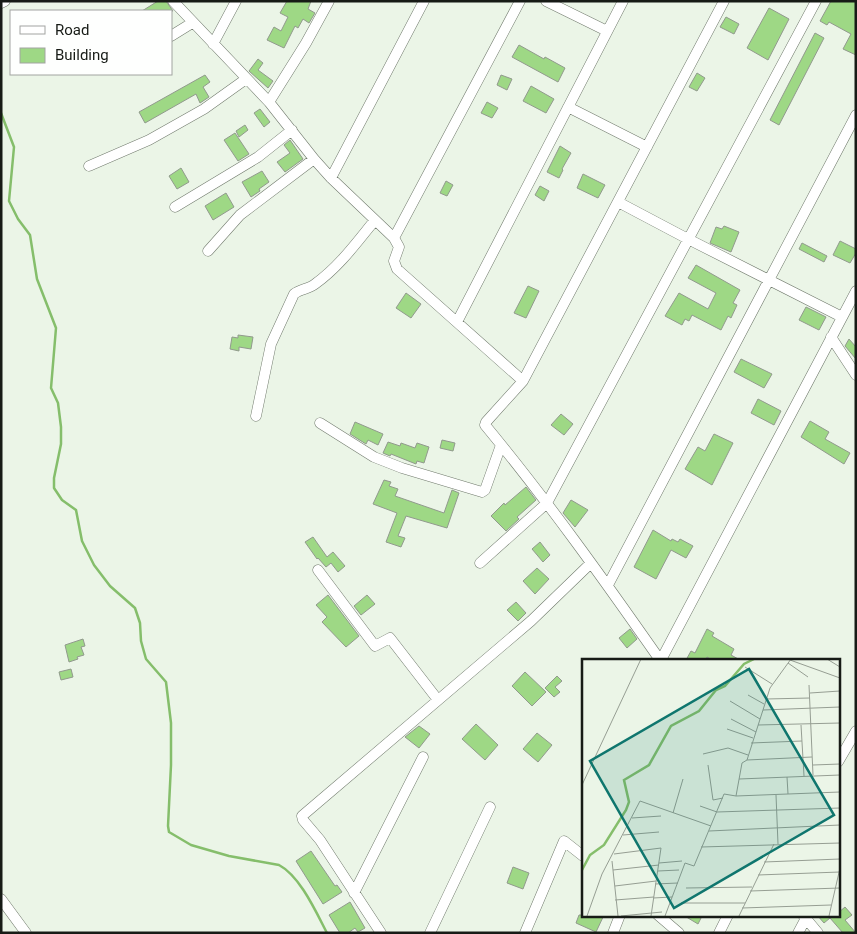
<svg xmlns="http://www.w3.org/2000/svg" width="857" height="934" viewBox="0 0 857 934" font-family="Roboto,sans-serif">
<rect width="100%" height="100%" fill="#ebf5e7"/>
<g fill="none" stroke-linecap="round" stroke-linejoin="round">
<path stroke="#85be6b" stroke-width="2.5" d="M1,113l13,34 -5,54 9,18 12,16 7,44 19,49 -5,60 7,15 3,24v17l-7,34v10l8,12 14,10 6,31 12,24 16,21 25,22 5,15 1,18 5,18 20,23 5,41v42l-3,61 1,6 22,13 38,11 50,9c21,11 37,47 48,68"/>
</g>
<path fill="#9ed885" stroke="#919a8d" d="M158,1h8l7,10h-31z
M287,1h24l-3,8 7,4 -6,10 -6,-4 -5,9 -3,-2 -11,22 -17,-8 7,-13 7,4 7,-14 -8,-4z
M831,1h25v54l-13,-6 8,-15 -22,-12 -2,3 -7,-4z
M769,8l20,11 -21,41 -21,-12z
M726,17l13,7 -5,10 -14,-7z
M815,33l9,5 -45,87 -9,-5z
M519,45l25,14 1,-2 20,11 -7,14 -46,-25z
M258,59l5,4 -5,7 15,11 -5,7 -19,-17z
M697,73l8,5 -8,13 -8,-4z
M205,75l5,7 -7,5 6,10 -9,6 -4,-9 -51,29 -6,-11z
M501,75l11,4 -5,11 -10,-5z
M531,86l23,13 -8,14 -23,-12z
M487,102l11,6 -6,10 -11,-5z
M260,109l10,13 -6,5 -10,-14z
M245,125l3,5 -9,7 -3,-6z
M235,133l14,21 -11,7 -14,-21z
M290,140l13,19 -18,13 -8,-10 13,-9 -6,-8z
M560,146l11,7 -9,16 1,1 -4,8 -12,-6z
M181,168l8,14 -12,7 -8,-13z
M262,171l7,11 -10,7 1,2 -9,6 -9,-15z
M583,174l22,11 -7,13 -21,-10z
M446,181l7,4 -6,11 -7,-3z
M540,186l9,5 -5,10 -9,-6z
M226,193l8,14 -21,13 -8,-14z
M724,226l15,6 -8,20 -21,-9 6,-16 6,2z
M840,241l16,8v4l-6,10 -17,-8z
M802,243l25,13 -3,6 -25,-13z
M696,265l44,25 -7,13 4,2 -6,13 -3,-2 -7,14 -29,-15 -3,6 -4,-2 -3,6 -17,-9 14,-23 29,16 8,-16 -28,-15z
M528,286l11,5 -13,27 -12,-5z
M406,293l15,11 -10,14 -15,-10z
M806,307l20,10 -7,13 -20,-10z
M238,335l15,2 -2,12 -12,-2v4l-9,-2 2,-12 6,1z
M849,339l7,8v12l-11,-13z
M741,359l31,15 -8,14 -30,-16z
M758,399l23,12 -7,14 -23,-12z
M561,414l12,10 -9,11 -13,-10z
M810,421l19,11 -4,7 25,14 -6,11 -43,-27z
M355,422l28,12 -5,11 -10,-5 -2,4 -16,-10z
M714,434l19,9 -21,42 -27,-16 13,-22 7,4z
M442,440l13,3 -2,8 -13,-3z
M388,442l12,4 1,-3 14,5 2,-5 12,4 -5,16 -7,-2 -1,3 -25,-10 -1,2 -7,-3z
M384,480l7,2 -2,4 9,3 -3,7 49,17 8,-23 7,3 -12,35 -41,-12 -8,20 7,2 -4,9 -15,-5 11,-29 -24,-9z
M526,487l10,13 -19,17 2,2 -13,12 -15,-15 13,-13 1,2z
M571,500l17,10 -13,17 -12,-14z
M653,530l18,11 1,-2 6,3 2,-3 13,7 -7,12 -15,-8 -15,29 -22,-12z
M313,537l14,20 6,-5 12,14 -7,6 -7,-9 -5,4 -8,-9 -1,1 -12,-17z
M540,542l10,13 -7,7 -11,-13z
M537,568l12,11 -14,15 -12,-13z
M328,595l31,41 -13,11 -24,-25 5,-5 -11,-12z
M367,595l8,9 -14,11 -7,-9z
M516,602l10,11 -8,8 -11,-11z
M630,629l7,10 -10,9 -8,-10z
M707,629l7,4 -2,3 22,13 -3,6 9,5h-28l-5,-3 -1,2 3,1h-23l5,-9 4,2z
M83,639l2,7 -4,1 3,8 -7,2 1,2 -9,3 -4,-17z
M71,669l2,8 -12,3 -2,-8z
M525,672l21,20 -14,14 -20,-20z
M557,676l5,5 -7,6 5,5 -6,5 -9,-9z
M476,724l22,21 -13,15 -23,-21z
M419,726l11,8 -11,14 -14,-11z
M537,733l15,12 -14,17 -15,-13z
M311,851l24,35 2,-1 5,7 -19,12 -27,-43z
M513,867l16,6 -6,16 -16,-6z
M350,902l15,26 -7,4 -3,-4 -7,5h-8l-11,-18z
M845,907l7,8 -7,5 11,13h-13l-13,-15 -6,5 -7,-8h21v-2z
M579,915h25l-8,17 -20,-9z
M683,915h14l4,3 -3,6z"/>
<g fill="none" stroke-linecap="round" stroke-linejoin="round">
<defs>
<path id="minor" d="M173,1l96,101 45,57 17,19 63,60 5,9 -5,14 3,8 126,112 -37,41 -1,3c62,75 119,155 175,235
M546,1l61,30
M1,3l4,-2
M171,36l21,-13
M213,44l23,-43
M269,102l37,-59 23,-42
M568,107l79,40
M89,166l60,-26 55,-31 42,-30
M331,178l93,-177
M618,202l70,37 154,78
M175,207l83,-50 34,-27
M394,238l126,-237
M208,251l32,-36 74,-56
M457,322l166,-321
M831,337l25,38
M523,381l201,-380
M256,416l15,-72 23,-50c6,-5 15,-5 21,-10 24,-17 42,-42 60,-64
M320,423l54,34 28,11 80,24 3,-2 16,-45
M480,563l67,-60 269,-502
M318,570l57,76 15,-8 48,62
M608,585l248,-470
M661,660l195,-369
M838,762l18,-31
M354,893l69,-136
M1,899l25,34
M658,915l21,18
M803,915l15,18
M381,933l-61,-93 -17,-20 -1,-4 229,-195 60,-58
M430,933l60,-126
M525,933l39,-92 19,15
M613,933l7,-18
M719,933l9,-18
M798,933l8,-15"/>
</defs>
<use href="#minor" stroke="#717a6d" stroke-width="11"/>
<use href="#minor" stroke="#fff" stroke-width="10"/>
</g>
<g transform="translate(582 659)">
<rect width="258" height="258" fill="#ebf5e7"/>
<path fill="none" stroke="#85be6b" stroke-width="2.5" d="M0,211l8,-15 14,-10 22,-35 3,-8 -5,-22 25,-15 22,-39 28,-15 17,-21 9,-4 19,-22 10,-5"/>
<path fill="none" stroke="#969e93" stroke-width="1" d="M245,0l13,8M208,1l50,18M206,4l20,14M163,8l27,17M227,26l4,90M228,34l30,-2M166,36l16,9M184,40l44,-1M148,42l30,18M181,51l77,-3M149,60l25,13M176,66l82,-2M219,66l3,51M145,70l26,9M169,84l51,-2M121,95l25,-6 20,7M165,101l65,-3M126,106l5,35 10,-2M231,106l27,-1M205,118l1,17M157,120l101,-4M0,126l59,-126M194,136l2,49M154,137l104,-4M118,147l17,6 123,-4M91,154l10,-34M50,159l29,-2M127,172l131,-6M41,176l36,-3M119,188l139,-4M32,195l47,-6 -10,68M30,202l6,55M182,203l76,-3M77,204l23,-2M31,211l46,-5M76,212l21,-1M176,216l82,-3M73,225l23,-1M33,227l41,-5M104,229l66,-1M168,232l90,-3M71,239l19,-1M33,241l39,-3M99,244h64M160,249l89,-3M5,257l15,-42 38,-73 71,25M39,257l41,-4M83,257l20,-53 9,3 30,-72 12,2 6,-33 5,-3 23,-72 21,-29M157,257l35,-72M247,257l11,-48"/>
<path fill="#0f766e" fill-opacity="0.15" stroke="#0f766e" stroke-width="2.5" d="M167,10l85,146 -160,93 -84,-147z"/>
<rect width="258" height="258" fill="none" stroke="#171b16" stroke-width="2.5"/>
</g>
<rect width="857" height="934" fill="none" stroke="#171b16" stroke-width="5"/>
<rect x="10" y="10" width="162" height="65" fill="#fefffe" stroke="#a2a4a1"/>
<rect x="20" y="26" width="25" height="8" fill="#ffffff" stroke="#a2a4a1"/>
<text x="55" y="35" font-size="15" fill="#171b16">Road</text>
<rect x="20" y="48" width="25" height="15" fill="#9ed885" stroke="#a2a4a1"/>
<text x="55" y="60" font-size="15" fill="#171b16">Building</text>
</svg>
